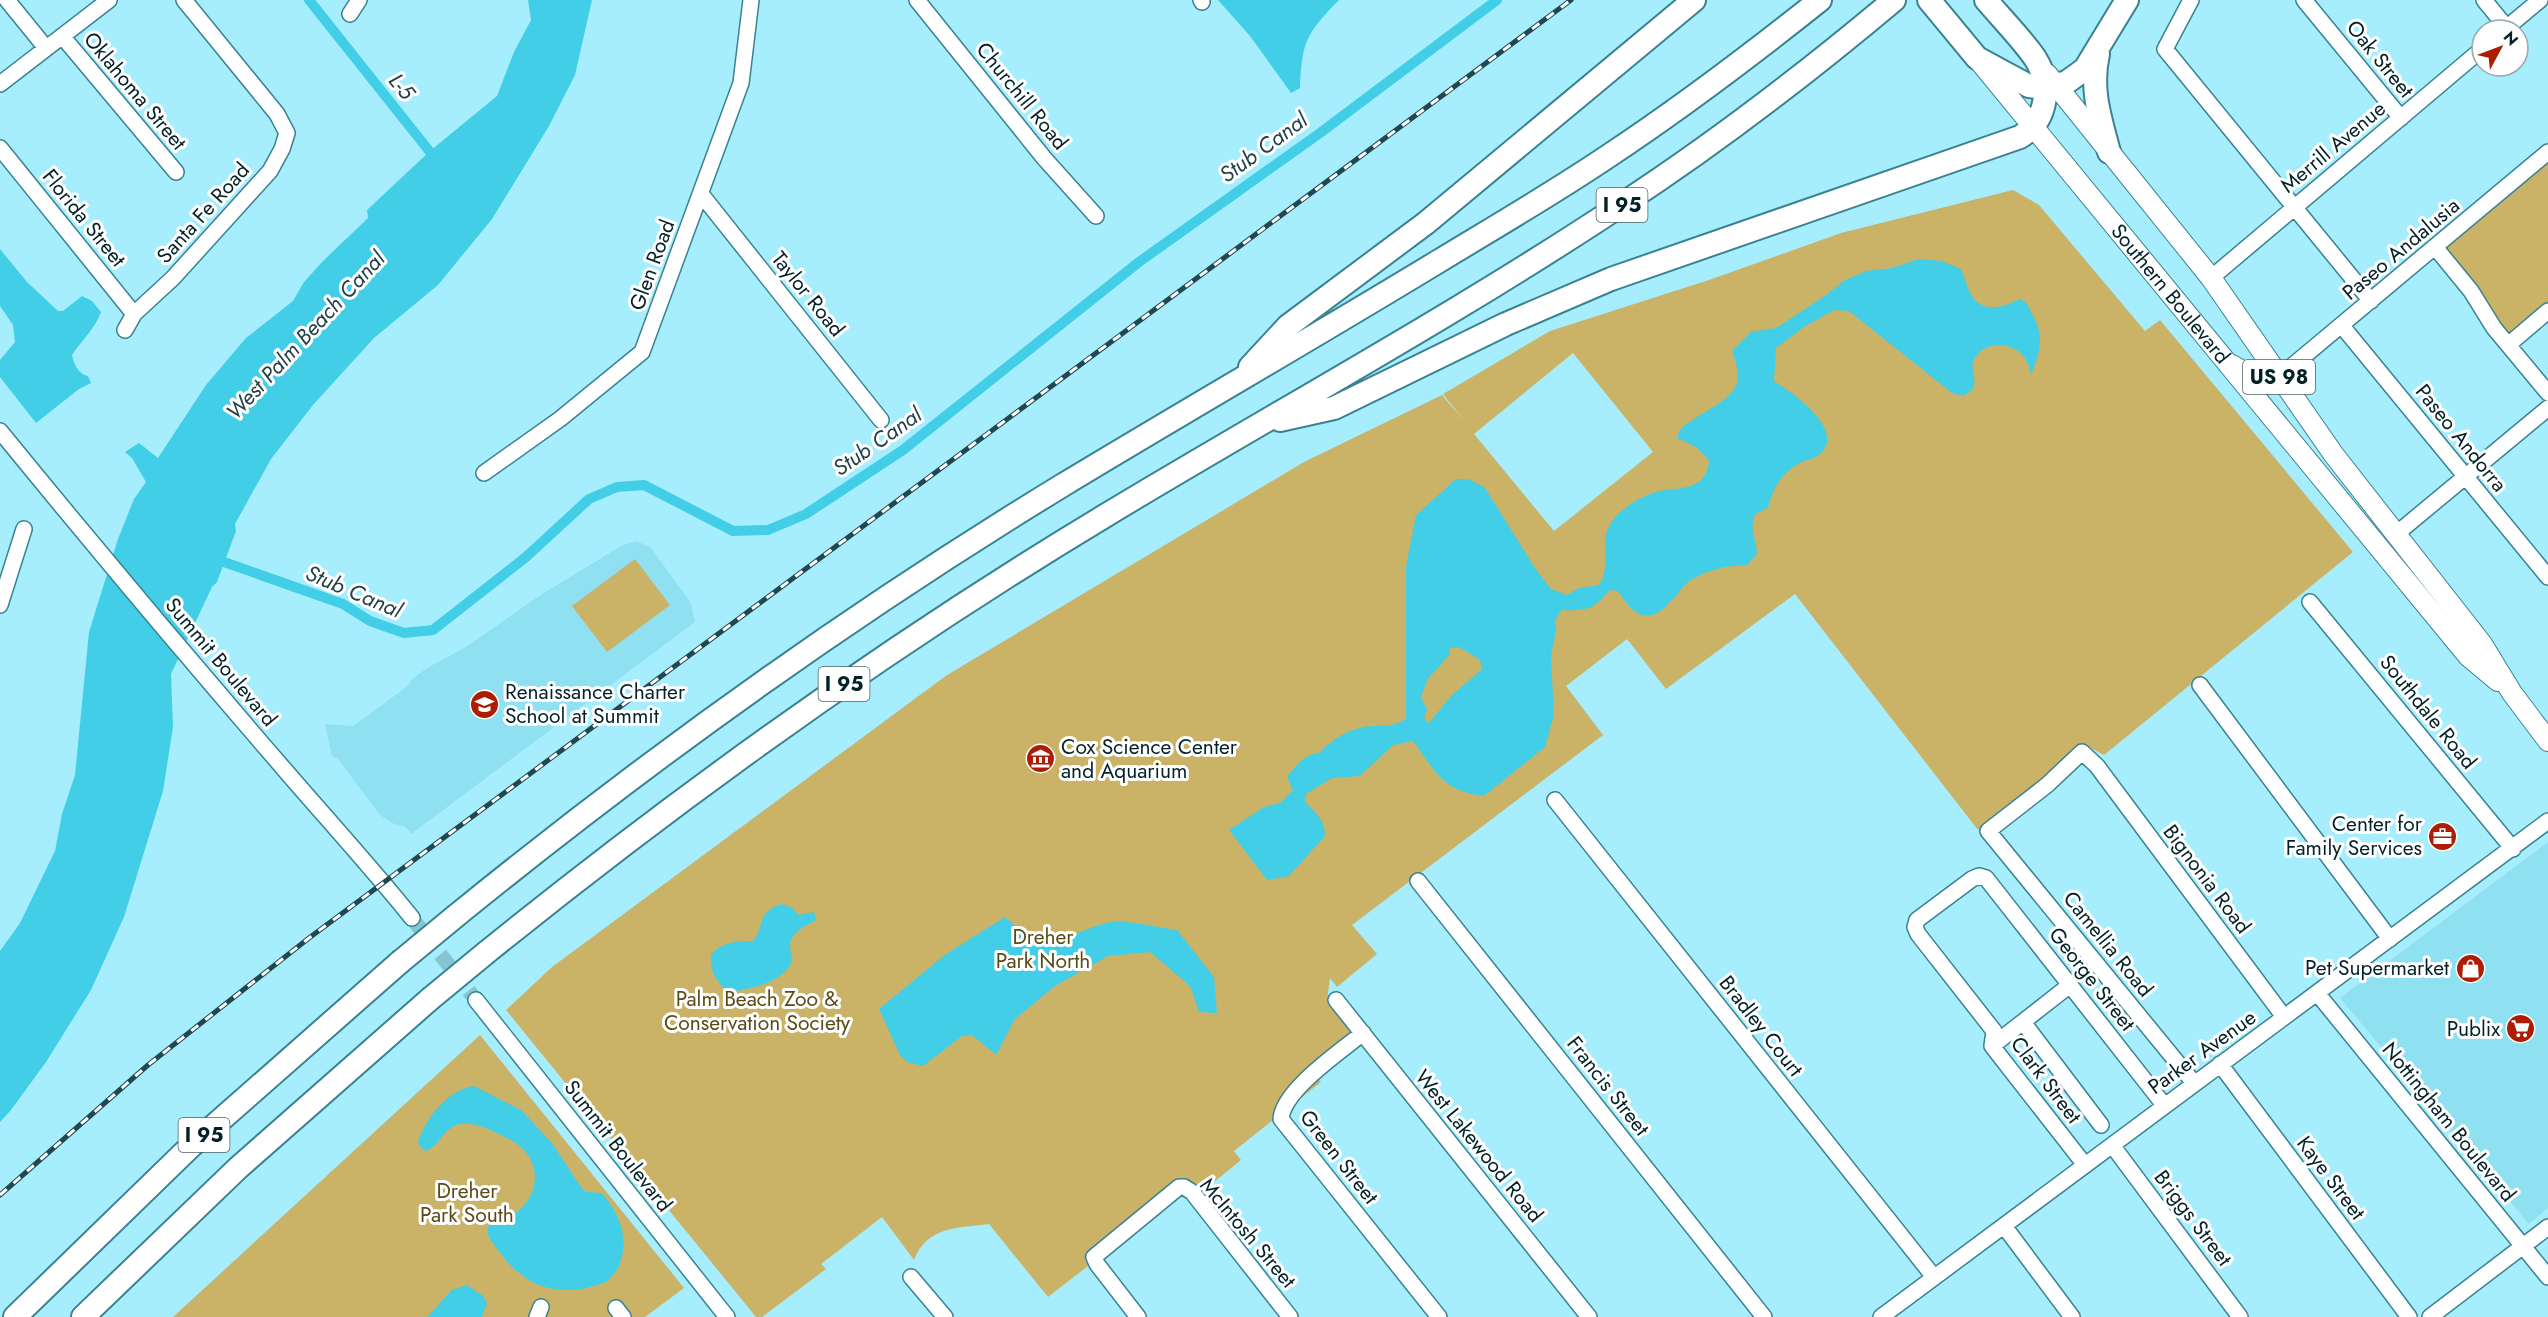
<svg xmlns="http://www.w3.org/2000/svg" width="2548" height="1317" viewBox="0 0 2548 1317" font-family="Jost,sans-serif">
<rect width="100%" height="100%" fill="#a6eefd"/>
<path fill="#8fe0f1" d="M637,541l14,7 40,55 4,19 -284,212 -5,-7 -14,-4 -12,-8 -42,-56 -6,-3 -7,-32 28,2 55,-40 4,-7 15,-11 39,-21 76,-53 81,-49z
M2548,842v366l-19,16 -189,-226z"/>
<path fill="#cab267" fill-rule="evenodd" d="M2548,161v142l-38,30c-15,-5 -52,-66 -63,-83v-5z
M2013,190l26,15 106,126 15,-11 193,232 -249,203 -17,-9 -109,84 -183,-236 -129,95 -39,-50 -61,47 37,49 -251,190 25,29 -40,33 -7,-9 -3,22 34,41 -44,37 4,4 -87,69 7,9 -38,31 -8,-8 -147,114 -59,-73c-31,4 -62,2 -75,36l-32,-43 -61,47 5,5 -64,48h-6l-250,-307 46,-43 395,-292 357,-213 138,-67 23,27 -22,-28 107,-63 159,-51 132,-47zM1573,353l80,99 -99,79 -80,-97z
M635,559l35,46 -63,47 -35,-46z
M480,1035l204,253 -39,29h-472z"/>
<path fill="#42cee7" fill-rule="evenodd" d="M528,0h64l-17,75 -26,51 -57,93 -54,66 -64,53 -61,67 -42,54 -36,65 1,7 -19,51 -5,5 -41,87 2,53 -10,64 -39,126 -33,73 -45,72 -35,48 -11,12v-171l20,-28 35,-72 7,-37 13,-39 14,-143 29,-93 16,-40 12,-17 -14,-24 -7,-6 14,-9 19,15 48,-73 40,-47 47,-37 11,-19 19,-21 45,-43 -1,-8 63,-59 67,-55 17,-44 17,-32z
M1218,0h121c-33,34 -37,41 -39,88l-9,5 -41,-57z
M0,249l27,33 31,29h5l19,-15 10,5 9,11c-6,17 -19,28 -29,43 2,9 6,19 16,21l3,7 -12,6 -43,34 -36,-46v-17l15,-18 -2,-17 -13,-19z
M1918,259l23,2 20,8c8,19 10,44 41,37 6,-1 12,-5 18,-7 7,3 9,8 12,15 13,22 8,38 -1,61 -2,-10 -4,-17 -13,-24 -15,-10 -38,-7 -45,11 -2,8 3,17 1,24 -2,5 -6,7 -11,10l-11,-3 -103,-82 -15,-1 -30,17 -28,21 -2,33c17,11 70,47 48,71 -7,8 -17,7 -24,12 -18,11 -25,24 -30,44l-13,6c-6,19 1,21 2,40l-10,11c-23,1 -38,4 -58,16 -6,4 -10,12 -15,17 -24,28 -38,21 -56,-7l-8,-1c-17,20 -23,21 -48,20l-7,10 1,10 -5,26 3,59 -9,32 -61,49c-41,-5 -48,-23 -71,-55l-20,4 -33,31 -28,2 -26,16 -1,8c11,11 20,18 20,34l-36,40 -22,4 -38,-50 35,-23 16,-4 13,-13 -6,-13c8,-10 18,-24 32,-24 12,-13 28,-23 45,-26 18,-3 24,2 42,-8v-153l10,-51 40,-36h13l16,9 50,80 16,21 16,6 12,-7 20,-3c16,-24 -8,-50 24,-75 10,-9 24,-16 37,-19 21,-4 46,0 49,-30 -9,-13 -17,-17 -31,-22 -5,-18 51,-31 59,-56 3,-10 -2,-23 -5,-32l19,-19 25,-4 50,-33 19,-15 21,-9 26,-3zM1459,647l21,13 2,9 -31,27 -22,27 -5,-5 3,-9 -6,-11 6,-18 23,-26v-6z
M781,904l10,3 8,8 15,-3 2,8c-11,6 -25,12 -26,25 0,5 2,10 2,15 -5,22 -45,30 -64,32 -13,-12 -18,-20 -17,-38 13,-12 24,-13 42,-13 13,-18 3,-28 28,-37z
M1005,917c49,45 55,16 106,5 13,-3 51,6 66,8l37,47 3,36 -18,-1 -9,-26 -40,-34 -42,4 -53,30 -40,33 -19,36 -24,-20 -10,1 -39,30 -16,-4 -7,-7 -21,-46 67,-55z
M474,1086l47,24 31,33 29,44 5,5 16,1c18,22 28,45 17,73 -3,6 -8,13 -15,17 -5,2 -12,3 -18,5 -15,4 -36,2 -50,-4 -15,-7 -29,-21 -38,-34 -7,-9 -15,-18 -7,-28 36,-3 60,-45 31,-74 -9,-8 -21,-13 -32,-18 -10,-5 -25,-9 -36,-4 -10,5 -15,18 -27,25l-6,-3 -3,-6c8,-24 29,-52 56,-56z
M467,1285l16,11 4,7 -5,14h-55l25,-27z"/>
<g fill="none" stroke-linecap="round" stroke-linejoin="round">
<path stroke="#42cee7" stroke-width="10" d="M309,0l129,162
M224,562l119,42 27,17 34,12 29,-3 93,-73 63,-58 28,-12 27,-2 89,46 35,-1 38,-16 97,-64 236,-188 181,-129 177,-133"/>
<path stroke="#85c5d2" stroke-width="15" stroke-dasharray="15 8" stroke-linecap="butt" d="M412,918l64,82"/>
<defs>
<path id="minor" d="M7,0l39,48
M917,0l127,158 52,58
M1201,0l1,2
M2191,0l-26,49 206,252
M2304,0l97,118
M2484,0l23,28
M350,14l9,-14
M2504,30l36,-30
M62,36l114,136
M0,84l109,-84
M0,148l134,166
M701,194l180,226
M2435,247l36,44 23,37 54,65
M2211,278l271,-229
M2342,326l206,251
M125,330l9,-16 39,-36 97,-107 12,-22 5,-16 -10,-19 -93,-114
M2508,345l40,-34
M2279,377l269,-225
M0,431c93,114 188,227 284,338 43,50 87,98 128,149
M484,473l76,-54 82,-67 99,-269 10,-83
M2395,535l153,-127
M2310,602l203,247
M0,605l24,-76
M2200,685l190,254
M1555,800l379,477
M1418,881l346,436
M2317,993l231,284
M476,1000l251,317
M1336,1000l253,317
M2023,1022l78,103
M1363,1033c-23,19 -80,57 -82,86l158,198
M1992,1046l78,-61
M2220,1064l189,253
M2194,1083l-206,-252 59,-46 35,-33 15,14 187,251
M2112,1145l128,172
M2085,1165l-93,-119 2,-15 -76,-97 -3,-7 2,-7 55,-41 7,-3 7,2 178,227
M2004,1226l68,91
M911,1277l34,40
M616,1308l7,9
M537,1317l4,-10
M1138,1317l-41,-53 -3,-7 85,-70h5l8,5 98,125
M1881,1317l667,-496
M2430,1317l118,-90"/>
<g id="major">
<path id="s1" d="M1980,62l488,594 30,25"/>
<path d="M2047,74l164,204 123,177 148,189 30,49 36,48"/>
<path d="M2232,365c16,10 28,14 47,12"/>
</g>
<path id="highway" d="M1929,0l48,58 52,28 16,2 22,-6 18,-13 42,-69
M2098,54c-8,35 2,64 11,98
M1250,367l38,-41 138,-103 268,-223
M1280,420l54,-12 172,-84 105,-45 409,-142c28,-17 32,-53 15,-79 -14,-20 -33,-39 -49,-58
M457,915c192,-156 394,-301 606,-430 124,-75 251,-148 376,-224 56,-34 113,-67 168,-104 74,-49 144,-102 213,-157
M487,952c197,-159 403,-307 621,-438 171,-103 347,-199 513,-309 95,-62 186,-132 273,-205
M15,1317l176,-171 209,-184
M83,1317l155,-149 192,-169"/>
</defs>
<use href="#minor" stroke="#3a8290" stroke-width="18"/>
<use href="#major" stroke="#3a8290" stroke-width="22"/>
<use href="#highway" stroke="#3a8290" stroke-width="26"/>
<use href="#minor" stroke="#fff" stroke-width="15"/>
<use href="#major" stroke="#fff" stroke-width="20"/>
<use href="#highway" stroke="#fff" stroke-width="22"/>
<defs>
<path id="rail" d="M0,1195l148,-130 161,-127 1262,-938"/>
</defs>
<use href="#rail" stroke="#21474f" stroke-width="5"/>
<use href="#rail" stroke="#fff" stroke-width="3" stroke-dasharray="9" stroke-linecap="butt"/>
<defs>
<path id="highway-bridge" d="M400,962l57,-47
M430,999l57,-47"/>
</defs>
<use href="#highway-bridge" stroke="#3a8290" stroke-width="26" stroke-linecap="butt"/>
<use href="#highway-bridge" stroke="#fff" stroke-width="22"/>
</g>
<defs>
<symbol id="school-disc" viewBox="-11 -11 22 22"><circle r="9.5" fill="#ac1d03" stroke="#fff"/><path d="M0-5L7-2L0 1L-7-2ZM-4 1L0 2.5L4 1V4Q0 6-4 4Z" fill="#fff"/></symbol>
<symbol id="museum-disc" viewBox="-11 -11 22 22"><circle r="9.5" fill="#ac1d03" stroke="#fff"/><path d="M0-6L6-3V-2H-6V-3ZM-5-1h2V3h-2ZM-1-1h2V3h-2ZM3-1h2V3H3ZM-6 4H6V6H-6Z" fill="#fff"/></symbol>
<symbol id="office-disc" viewBox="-11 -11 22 22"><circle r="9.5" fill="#ac1d03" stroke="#fff"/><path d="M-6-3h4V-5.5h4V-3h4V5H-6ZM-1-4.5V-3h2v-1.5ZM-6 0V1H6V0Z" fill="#fff"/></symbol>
<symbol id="shop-disc" viewBox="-11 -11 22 22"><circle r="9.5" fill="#ac1d03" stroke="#fff"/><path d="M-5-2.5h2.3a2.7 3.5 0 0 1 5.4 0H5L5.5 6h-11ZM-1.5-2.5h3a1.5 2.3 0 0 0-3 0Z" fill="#fff"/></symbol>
<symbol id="supermarket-disc" viewBox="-11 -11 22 22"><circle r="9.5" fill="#ac1d03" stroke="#fff"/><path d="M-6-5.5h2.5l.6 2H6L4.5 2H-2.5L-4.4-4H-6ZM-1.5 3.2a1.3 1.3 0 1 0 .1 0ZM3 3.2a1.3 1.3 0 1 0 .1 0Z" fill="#fff"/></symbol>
</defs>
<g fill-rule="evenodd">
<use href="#school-disc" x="468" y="688" width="33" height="33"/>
<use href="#museum-disc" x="1024" y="742" width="33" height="33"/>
<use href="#office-disc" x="2426" y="820" width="33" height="33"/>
<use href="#shop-disc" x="2454" y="952" width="33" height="33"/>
<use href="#supermarket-disc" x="2504" y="1012" width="33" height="33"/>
</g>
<g text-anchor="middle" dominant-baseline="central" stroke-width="6" stroke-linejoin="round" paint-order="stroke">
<g fill="#fff" stroke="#4f6468" stroke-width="1.5">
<rect x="1596.5" y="188" width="51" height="34" rx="4.5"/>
<rect x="2243" y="360" width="72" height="34" rx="4.5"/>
<rect x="818.5" y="667" width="51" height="34" rx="4.5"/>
<rect x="178.5" y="1118" width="51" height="34" rx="4.5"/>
</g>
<g font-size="20" font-weight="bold" fill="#032228">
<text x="1622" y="205">I 95</text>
<text x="2279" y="377">US 98</text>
<text x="844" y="684">I 95</text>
<text x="204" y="1135">I 95</text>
</g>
<g font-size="21" fill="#032228" stroke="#fff">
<text transform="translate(2380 59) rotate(51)">Oak Street</text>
<text transform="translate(135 91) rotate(50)">Oklahoma Street</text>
<text transform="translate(1022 96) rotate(51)">Churchill Road</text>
<text transform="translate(2333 147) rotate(-40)">Merrill Avenue</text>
<text transform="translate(203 213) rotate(-48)">Santa Fe Road</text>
<text transform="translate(84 218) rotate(51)">Florida Street</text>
<text transform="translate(2401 249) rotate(-40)">Paseo Andalusia</text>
<text transform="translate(652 265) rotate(-70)">Glen Road</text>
<text transform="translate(808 294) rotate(51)">Taylor Road</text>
<text stroke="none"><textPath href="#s1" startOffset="300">Southern Boulevard</textPath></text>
<text transform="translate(2461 438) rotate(51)">Paseo Andorra</text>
<text transform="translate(221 662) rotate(50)">Summit Boulevard</text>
<text transform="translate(2428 712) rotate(51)">Southdale Road</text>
<text transform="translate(2207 879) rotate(53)">Bignonia Road</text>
<text transform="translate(2108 944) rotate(51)">Camellia Road</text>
<text transform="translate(2092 979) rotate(52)">George Street</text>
<text transform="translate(1761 1026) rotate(52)">Bradley Court</text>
<text transform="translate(2202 1052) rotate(-36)">Parker Avenue</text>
<text transform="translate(2046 1080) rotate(53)">Clark Street</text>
<text transform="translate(1608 1086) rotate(52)">Francis Street</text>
<text transform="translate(2449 1122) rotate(51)">Nottingham Boulevard</text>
<text transform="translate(618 1146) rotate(52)">Summit Boulevard</text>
<text transform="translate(1479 1146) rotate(51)">West Lakewood Road</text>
<text transform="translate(1339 1157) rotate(52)">Green Street</text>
<text transform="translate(2331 1178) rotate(53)">Kaye Street</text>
<text transform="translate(2193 1218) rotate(53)">Briggs Street</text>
<text transform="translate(1248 1233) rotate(50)">McIntosh Street</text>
</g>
<g font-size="21" fill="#032228" stroke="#fff" text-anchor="end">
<text x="505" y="692" text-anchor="start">Renaissance Charter<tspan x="505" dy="24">School at Summit</tspan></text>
<text x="1061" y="747" text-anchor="start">Cox Science Center<tspan x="1061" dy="24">and Aquarium</tspan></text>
<text x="2422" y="824">Center for<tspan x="2422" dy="24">Family Services</tspan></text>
<text x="2449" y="968">Pet Supermarket</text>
<text x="2500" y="1029">Publix</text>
</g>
<g font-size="21" fill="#5a4a16" stroke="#fff">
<text x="1043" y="937">Dreher<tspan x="1043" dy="24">Park North</tspan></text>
<text x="757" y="999">Palm Beach Zoo &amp;<tspan x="757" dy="24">Conservation Society</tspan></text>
<text x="467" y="1191">Dreher<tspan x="467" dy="24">Park South</tspan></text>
</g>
<g font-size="22" font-style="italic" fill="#244147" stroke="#fff">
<text transform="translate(402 86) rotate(51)">L-5</text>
<text transform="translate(1263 147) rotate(-36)">Stub Canal</text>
<text transform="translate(305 335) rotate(-47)">West Palm Beach Canal</text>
<text transform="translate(877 441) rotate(-35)">Stub Canal</text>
<text transform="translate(354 591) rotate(23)">Stub Canal</text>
</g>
</g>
<g transform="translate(2500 48) rotate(49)"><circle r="28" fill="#ffffff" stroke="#9aa7a9" stroke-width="1.5"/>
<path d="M0-4.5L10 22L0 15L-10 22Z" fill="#ac1d03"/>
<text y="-9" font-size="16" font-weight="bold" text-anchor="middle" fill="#032228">N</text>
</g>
</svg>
